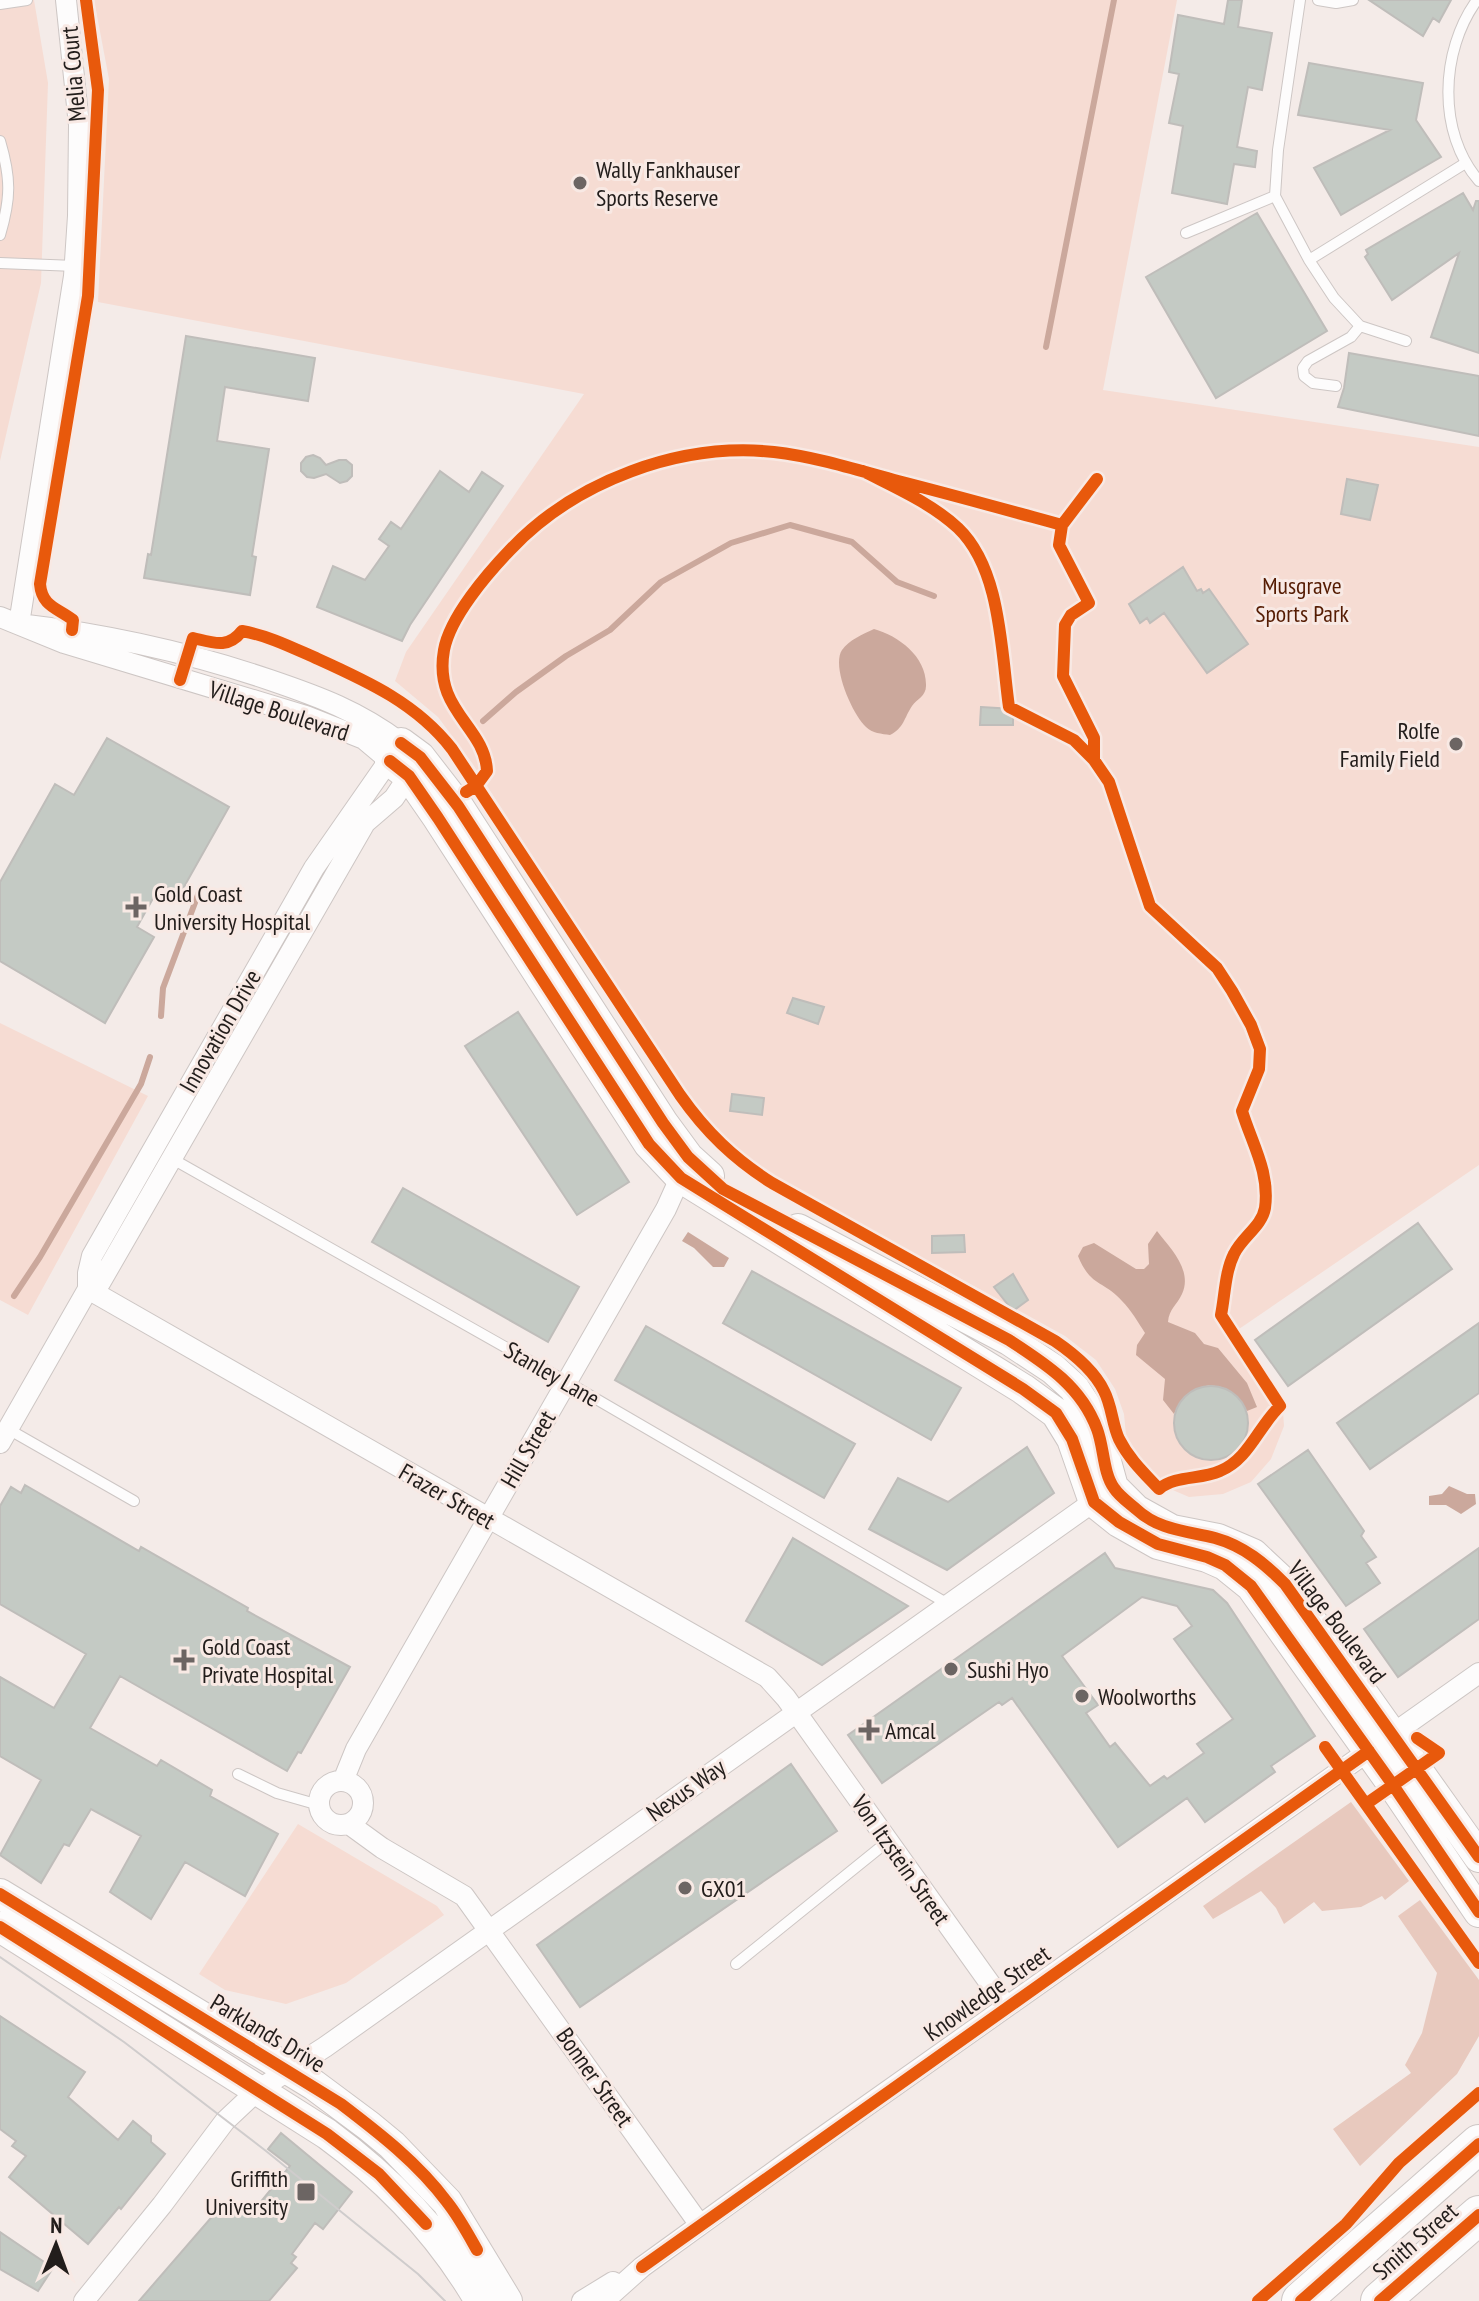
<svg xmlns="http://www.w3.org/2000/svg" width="1479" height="2301" viewBox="0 0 1479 2301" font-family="'PT Sans Narrow',sans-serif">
<rect width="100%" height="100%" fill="#f4ebe8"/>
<path fill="#f6dcd3" d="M0,0h34l14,83 -7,200 -41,178z
M94,0h1083l-74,390 376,57v718l-240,164 43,68 2,29 -13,33 -20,23 -28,12 -34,3 -35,-15 -28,-47 -2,-21 -9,-25 -19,-29 -31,-24 -299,-164 -25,-19 -46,-48 -223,-342 -34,-46 -43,-36 11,-29 178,-258 -486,-92 11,-223z
M0,1023l148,73 -120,219 -28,-15z
M298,1824l139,82 7,9 -98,68 -60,21 -61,-14 -26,-16z"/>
<path fill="#e8c9be" d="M1351,1802l58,79 -24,19 -3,-4 -21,11 -39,4 -8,-9 -30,22 -8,-16 -15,-17 -48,28 -10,-13z
M1420,1900l59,80v56l-22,38 -97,92 -27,-37 78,-56 -6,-8 17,-32 15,-60 -39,-57z"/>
<path fill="#cba89c" d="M874,629c25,7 53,28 52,57 0,10 -9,13 -14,20 -8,12 -8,22 -22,29 -8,-1 -18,-2 -24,-8 -13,-12 -35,-60 -24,-77 7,-10 21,-16 32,-21z
M1157,1231c13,17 36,39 25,63 -5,11 -13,15 -14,28l27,11 9,11 14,4 29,35 10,24 -10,4c-19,-36 -57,-33 -73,3l-11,-14 2,-21 -29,-24 1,-10 8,-12c-7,-11 -14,-23 -23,-32 -18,-21 -31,-13 -44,-45l5,-9 11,-4 42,26h8l5,-5 -1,-20z
M688,1232l41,26 -5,9h-11l-19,-19 -12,-7z
M1449,1486l18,8h8l1,10 -15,10 -15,-9h-17v-9l13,-2z"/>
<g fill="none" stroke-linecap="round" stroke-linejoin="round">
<path stroke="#cba89c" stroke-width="6" d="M1046,347l68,-347
M483,721l33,-29 50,-36 44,-26 51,-48 70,-39 59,-18 62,17 45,40 37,14
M161,1016l2,-28 36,-96
M14,1296l26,-39 101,-173 9,-27"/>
</g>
<path fill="#c4cac4" stroke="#bfbdba" stroke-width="2" fill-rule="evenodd" d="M1228,0h14l-4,27 34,6 -10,57 -14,-3 -11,60 20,4 -2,16 -21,-3 -7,40 -55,-11 11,-67 -14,-3 10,-49 -10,-2 9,-57 46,9z
M1369,0h82l-12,22 -6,-4 -10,18z
M1309,63l114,20 -7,37 25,37 -100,58 -27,-47 76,-38 -92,-15z
M1463,193l10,17 3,-9h3v152l-48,-16 28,-84 -67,47 -27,-43 3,-3 -2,-4z
M1257,213l70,118 -111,67 -70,-121z
M186,336l129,22 -7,43 -83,-14 -8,54 52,8 -17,107 4,1 -6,38 -106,-17 4,-24 3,1z
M1349,353l130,23v60l-141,-29 6,-19z
M313,455l7,3 6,7 13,-5h7l6,5v11l-5,5 -7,2 -14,-9 -12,4 -7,-1 -6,-6v-8l5,-6z
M440,471l29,21 13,-20 21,14 -93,139 -8,16 -85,-34 16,-41 32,14 24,-34 -10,-7 12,-17 10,7z
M1347,479l31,6 -8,35 -29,-6z
M1183,567l14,24 4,-2 2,4 6,-4 39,55 -41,29 -43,-60 -14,10 -3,-5 -7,5 -11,-19z
M981,707l32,2v16h-33z
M107,738l122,69 -49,87 -19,-10 -24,43 17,10 -49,86 -105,-62v-79l55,-98 19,11z
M793,998l31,9 -6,17 -31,-11z
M518,1012l111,170 -52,33 -112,-169z
M732,1094l32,4 -2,17 -32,-4z
M403,1188l176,99 -31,55 -176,-100z
M1418,1223l34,46 -164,117 -33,-46z
M964,1235l1,17 -33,1v-17z
M752,1271l209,117 -30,52 -208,-117z
M1013,1274l15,26 -15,11 -19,-24z
M1479,1323v70l-109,76 -33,-46z
M646,1326l209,118 -31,54 -209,-118z
M1174 1423a37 37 0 1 1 74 0a37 37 0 1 1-74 0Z
M1027,1447l27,46 -107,77 -78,-41 29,-51 50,24z
M1308,1450l56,81 -3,5 15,21 -10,6 14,20 -34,23 -88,-122z
M25,1485l114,66 2,-4 107,61 -1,3 103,56 -49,86 -3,-1 -11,19 -167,-95 -30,52 67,38 4,-6 51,30 -2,6 68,38 -33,62 -60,-34 -34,57 -41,-27 31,-56 -50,-27 -22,37 -5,-2 -23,39 -41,-28 41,-75 -41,-24v-79l54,31 32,-54 -86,-50v-98l11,-19 10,6z
M793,1538l115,68 -86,59 -76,-44z
M1479,1548v71l-81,58 -34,-48z
M1105,1553l10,15 98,22 14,13 88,133 -44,30 4,6 -70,50 -18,-24 -69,49 -106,-149 -10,7 -3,-3 -117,81 -34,-48zM1142,1597l35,9 15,20 -18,13 59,80 -36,25 7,9 -37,26 -3,-3 -14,10 -35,-43 -5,4 -24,-34 12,-8 -36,-49z
M791,1764l46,67 -257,176 -43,-62z
M0,2016l85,56 -17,25 50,43 15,-19 18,15v6l14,12 -44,55 -2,-2 -31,37 -79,-67 17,-21 -14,-10 4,-5 -16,-12z
M281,2133l71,59 -29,37 -8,-6 -23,31 4,3 -5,6 6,5 -28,33h-130l84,-97 9,8 4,-5 4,3 7,-8 8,7 35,-43 -22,-17z
M0,2232l53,36 -15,23 -38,-22z"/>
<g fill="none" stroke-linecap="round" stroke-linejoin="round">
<defs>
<path id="lane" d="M1300,0l-22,150 -3,46 34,64 25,38 26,28 46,15
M1318,0l18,3 17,-3
M1477,0c-37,51 -40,133 2,181
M0,4l27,-4
M0,141c11,37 11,57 0,94
M1186,233l89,-37
M1309,260l155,-96
M0,263l75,3
M1336,386l-23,-3 -9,-7 -1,-8 5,-7 43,-24 9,-11
M169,1157l398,225 381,222
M8,1429l126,72
M238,1774l39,19 42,12
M736,1964l151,-122"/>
<path id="street" d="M0,617l64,26 242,73 58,23 26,22
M19,624l55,-348 4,-60 1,-91 -13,-125
M88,1289l679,388 19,21 220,308
M88,1289l12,-6 265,-460 29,-25 20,-30
M0,1443l88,-154v-16l4,-17 222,-388 87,-125c-43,-32 -81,-46 -131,-63 -82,-28 -165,-46 -251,-56
M343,1781l13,-32 310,-540 19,-42
M319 1803a22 22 0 1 1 44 0a22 22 0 1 1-44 0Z
M349,1824l33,24 82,48 236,329
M84,2301l78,-96 63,-84 33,-31 67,-43 778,-552
M582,2301l31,-19
M604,2301l38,-34 148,-107 689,-487"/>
<path id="secondary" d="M401,743l19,14 38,49 205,317 25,34 21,19
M390,761l19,15 29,42 211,326 32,34 342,211 33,24 16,26 22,63 25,20 39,22 49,13 18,8 26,21 142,199 86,127
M798,1229l211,111 44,29 21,19 15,23 8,18 16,58 23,23 36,20 46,9 35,15 32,30 194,273
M0,1894l314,191 55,41 23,19 55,57 60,99
M0,1927l327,207c63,46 114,100 153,167"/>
<path id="highway" d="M1301,2301l178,-157
M1380,2301l99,-86"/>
</defs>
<use href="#lane" stroke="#cdc6c4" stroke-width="12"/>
<use href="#street" stroke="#cdc6c4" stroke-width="22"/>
<use href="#secondary" stroke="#cdc6c4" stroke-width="32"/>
<use href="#highway" stroke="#cdc6c4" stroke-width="40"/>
<use href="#lane" stroke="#fdfcfc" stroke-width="10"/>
<use href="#street" stroke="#fdfcfc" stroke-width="20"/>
<use href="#secondary" stroke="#fdfcfc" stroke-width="30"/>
<use href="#highway" stroke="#fdfcfc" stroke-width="38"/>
<path stroke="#cfcccc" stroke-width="2" d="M0,1957l124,85 142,109 152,123 27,27"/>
<defs>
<path id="cycleway" d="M72,630l1,-10c-15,-12 -31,-13 -33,-36l48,-288 10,-206 -12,-90
M180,680l13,-42c21,5 35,11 49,-7 28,5 51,17 76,28 51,23 99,45 134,90l228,346c26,37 54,64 92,88l283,158c19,13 39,29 49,50 8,15 8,33 15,48 10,20 25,34 40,50 17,-14 41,-9 61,-18 29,-12 38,-44 60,-65l-59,-91c4,-20 4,-43 13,-61 8,-17 28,-28 31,-46 5,-36 -13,-64 -23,-97l17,-42 1,-20 -9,-24 -19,-34 -15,-23 -67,-62 -41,-124 -15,-22 -20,-20 -65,-33c-8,-57 -8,-138 -51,-179 -27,-25 -62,-40 -95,-57
M401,743l19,14 38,49 205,317 25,34 35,32 286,151c37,24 72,46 88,89 7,18 6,44 17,59 5,8 15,15 22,21 22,21 51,22 79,29 29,8 50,26 70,46l194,273
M1094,760v-22l-31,-62 2,-51 6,-10 18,-12 -30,-58 3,-20 35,-46
M390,761l19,15 29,42 211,326 32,34 342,211 33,24 16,26 22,63 25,20 39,22 49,13 18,8 26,21 142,199 86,127
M466,792l10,-6 11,-15c-2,-45 -54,-60 -43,-121 6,-33 43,-76 66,-100 65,-69 170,-108 264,-98 43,5 83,18 124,29 55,14 109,29 164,44
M1325,1747l154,216
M1366,1804l73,-51 -22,-15
M0,1894l341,210c38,29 77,59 106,98 12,15 21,32 30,48
M0,1927l327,207 52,40 47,50
M642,2267l727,-516
M1258,2301l88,-77 53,-61 80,-70
M1301,2301l178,-157
M1380,2301l99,-86"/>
</defs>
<use href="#cycleway" stroke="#f8e9e4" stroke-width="17"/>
<use href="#cycleway" stroke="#e8590c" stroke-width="12"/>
</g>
<g fill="#6c6563" stroke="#f8e9e4" stroke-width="3">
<circle cx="580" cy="183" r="8"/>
<circle cx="1456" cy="744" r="8"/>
<path d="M132 895h8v8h8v8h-8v8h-8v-8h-8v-8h8z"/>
<path d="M180 1648h8v8h8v8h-8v8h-8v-8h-8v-8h8z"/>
<circle cx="951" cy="1669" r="8"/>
<circle cx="1082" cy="1696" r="8"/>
<path d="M865 1718h8v8h8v8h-8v8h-8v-8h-8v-8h8z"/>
<circle cx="685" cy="1888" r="8"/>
<rect x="296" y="2182" width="20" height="20" rx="4"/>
</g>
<g text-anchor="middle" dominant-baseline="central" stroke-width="6" stroke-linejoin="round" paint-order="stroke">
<g font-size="24" fill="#221d1b" stroke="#f8e9e4">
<text transform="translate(73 74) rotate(-95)">Melia Court</text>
<text transform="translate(279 711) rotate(18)">Village Boulevard</text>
<text transform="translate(220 1031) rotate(-60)">Innovation Drive</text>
<text transform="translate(552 1374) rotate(30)">Stanley Lane</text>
<text transform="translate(528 1449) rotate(-60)">Hill Street</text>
<text transform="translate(447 1496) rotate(30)">Frazer Street</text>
<text transform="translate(1337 1622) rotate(53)">Village Boulevard</text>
<text transform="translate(686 1790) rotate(-35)">Nexus Way</text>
<text transform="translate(901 1860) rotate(55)">Von Itzstein Street</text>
<text transform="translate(987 1993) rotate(-35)">Knowledge Street</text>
<text transform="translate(268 2033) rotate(31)">Parklands Drive</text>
<text transform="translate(595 2077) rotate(55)">Bonner Street</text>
<text transform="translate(1415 2241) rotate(-41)">Smith Street</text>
</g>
<g font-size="24" fill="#221d1b" stroke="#f8e9e4" text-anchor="start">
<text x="596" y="169">Wally Fankhauser<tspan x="596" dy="28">Sports Reserve</tspan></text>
<text x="1440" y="730" text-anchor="end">Rolfe<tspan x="1440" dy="28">Family Field</tspan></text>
<text x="154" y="893">Gold Coast<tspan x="154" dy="28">University Hospital</tspan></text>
<text x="202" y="1646">Gold Coast<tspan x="202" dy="28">Private Hospital</tspan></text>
<text x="967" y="1669">Sushi Hyo</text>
<text x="1098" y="1696">Woolworths</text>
<text x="885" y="1730">Amcal</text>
<text x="701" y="1888">GX01</text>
<text x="288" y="2178" text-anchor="end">Griffith<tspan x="288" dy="28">University</tspan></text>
</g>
<g font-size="24" fill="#551c03" stroke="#f8e9e4">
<text x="1302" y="585">Musgrave<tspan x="1302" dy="28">Sports Park</tspan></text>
</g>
</g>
<g transform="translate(56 2245) rotate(1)" stroke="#f8e9e4" stroke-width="6" paint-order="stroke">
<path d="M0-6L14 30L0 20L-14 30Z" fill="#221d1b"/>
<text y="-12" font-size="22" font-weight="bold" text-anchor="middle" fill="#221d1b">N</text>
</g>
</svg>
